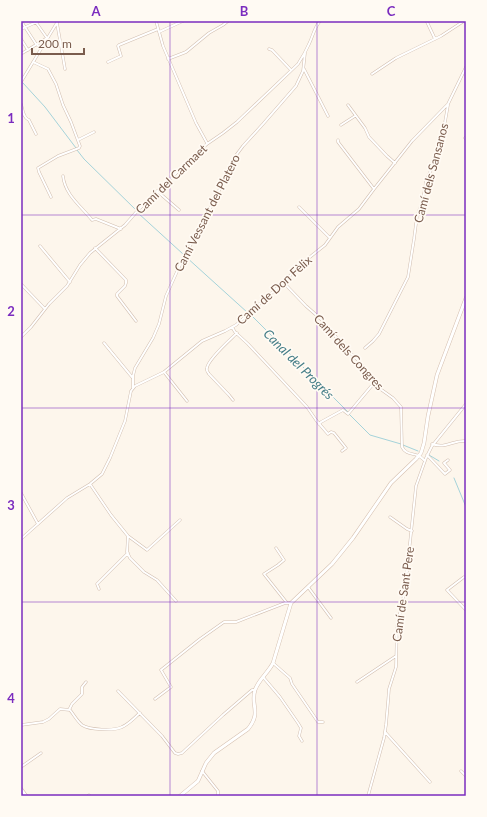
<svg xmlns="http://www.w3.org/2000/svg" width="487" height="817" viewBox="0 0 487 817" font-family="Lato,sans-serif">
<rect width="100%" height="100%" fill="#fdf6ec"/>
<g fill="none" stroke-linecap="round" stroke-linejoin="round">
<path stroke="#a5d3da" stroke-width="1" d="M23,83l22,24 31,41
M77,150l7,9 52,51
M138,213l45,41
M185,256l63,57
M251,315l97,97
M349,414l21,21 31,9
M403,445l15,6
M429,455l10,6
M454,478l12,29"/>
<defs>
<path id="street" d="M21,21l15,23 6,4
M156,21l7,25 33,77 11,20
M427,22l8,17
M57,23l8,46
M21,29l18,-8
M159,32l24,-11
M21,39l7,11
M269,49l3,1 19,20
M21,54l26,-16 -12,-17
M168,59l18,-7 23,-19 14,-8 5,-4
M33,62l15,7 8,15 7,21 8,17 9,24 -1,2 -21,8 -20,12 1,4 12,25
M108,62l13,-6 -3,-10 1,-1 39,-16
M304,69l24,47
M372,74l24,-16 45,-22 23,-15
M21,82l37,-61
M21,104c2,6 2,14 8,16l7,14
M348,105l17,23 4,9 18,19 8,7
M341,125l14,-9
M465,138l1,-1
M78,140l16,-8
M338,140v2l36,47
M63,176c2,19 18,30 29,44l4,-1 25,10
M157,191l22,19
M299,207l31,31
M40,246l30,36
M95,248l31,32v3l-1,3 -8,8v2l19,25
M283,282l23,24 16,14 23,28 15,14 14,21 5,5 14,10 8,9 1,40c4,8 11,6 17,9 2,1 4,3 6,5
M21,284l24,25
M232,327l3,5 13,12 59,63 9,13 12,14 3,-2 3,1 12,15 -4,3
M21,337l10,-10 18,-23 18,-18 13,-21 10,-12 35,-28 14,-16 61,-59 7,-6 16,-11 14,-11 61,-58c4,-6 8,-13 11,-20 4,-8 5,-16 11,-23
M104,343l28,34
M365,348l8,-7 6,-7 29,-57 6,-38 3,-23 6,-16 3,-19 5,-11 1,-6 13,-42 3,-17
M164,372l23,29
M133,388v-12l2,-8 18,-30 6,-14 7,-28 18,-40 12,-20 20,-39 18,-39 9,-12 20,-22 33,-38 7,-15 2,-18
M233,400l-4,-5 -20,-21c-1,-2 -3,-3 -2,-6 1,-9 23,-28 30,-35
M319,424l2,-2 22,-12 5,4 26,-31
M432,444c14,5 21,-4 34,-3
M427,455l18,19 5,-4 -6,-7 4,-3
M90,484l21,31 17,21 -1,16 3,6 14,14 13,8 19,21
M21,493l17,31
M390,517l17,12 5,2
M128,536l19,14 33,-30
M21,539l46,-41 23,-14 12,-10 8,-16 15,-37 6,-30 4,-5 29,-14 38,-31 23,-10 11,-6 38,-34 31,-30 20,-16 13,-18 21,-18 15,-20 38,-48 36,-37 18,-37
M276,548l8,12 -6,5 -14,9 23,29
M464,577l-17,13 19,20
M308,587l23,31
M99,589l-2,-5 31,-31
M273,663l17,15 2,6 26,38h5
M263,677l17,20 18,26 3,5 -2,8 3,5
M357,682l39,-26
M118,691l44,45 13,17 3,1 4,-1 41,-38 29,-25h3
M155,699l16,-12 -10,-17 39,-31 24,-17h12l49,-19h5
M69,710l3,-6 10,-10v-7l4,-5
M21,725l22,-3 6,-3 11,-10 10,1c4,5 7,11 12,15 7,5 32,6 40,2 7,-3 12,-9 18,-14
M385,732l45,50
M21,767l20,-14
M202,771l16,20v5
M461,771l5,5
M88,796l1,-1
M368,796l16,-58 2,-13 2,-23 1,-13 7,-22 1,-41 6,-26 4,-29 9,-85 10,-28 6,-12 34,-42"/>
<path id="secondary" d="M21,789l5,7
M180,796l18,-15 8,-18 8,-10 34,-24c14,-17 2,-24 7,-39 4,-11 13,-17 18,-27l18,-60 41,-39 21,-26 38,-55 25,-24 5,-6 3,-10 4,-27 9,-41 29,-77"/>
</defs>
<use href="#street" stroke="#d1beb0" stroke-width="3"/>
<use href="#secondary" stroke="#d6c0b0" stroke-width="4"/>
<use href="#street" stroke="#fff" stroke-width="2"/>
<use href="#secondary" stroke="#fff" stroke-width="3"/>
</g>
<path fill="none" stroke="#7b2cbf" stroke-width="1" stroke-opacity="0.55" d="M170,21v775M317,21v775M21,215h445M21,408h445M21,602h445"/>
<g text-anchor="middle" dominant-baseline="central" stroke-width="3.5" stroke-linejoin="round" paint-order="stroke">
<g font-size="12" fill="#7a5c4d" stroke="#fffaf3">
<text transform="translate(431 173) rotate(-75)">Camí dels Sansanos</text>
<text transform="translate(171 179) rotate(-44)">Camí del Carmaet</text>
<text transform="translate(207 213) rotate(-63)">Camí Vessant del Platero</text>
<text transform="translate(274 290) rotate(-42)">Camí de Don Fèlix</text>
<text transform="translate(349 352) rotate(48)">Camí dels Congres</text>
<text transform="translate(403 594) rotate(-82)">Camí de Sant Pere</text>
</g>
<g font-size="13" font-style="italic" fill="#437c86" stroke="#fffaf3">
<text transform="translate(299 364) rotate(45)">Canal del Progrés</text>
</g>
</g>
<rect width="487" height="817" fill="none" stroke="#fffaf3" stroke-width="44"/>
<path d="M32 48v6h52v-6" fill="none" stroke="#7a5c4d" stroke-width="2"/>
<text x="38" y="48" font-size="12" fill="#7a5c4d" stroke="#fffaf3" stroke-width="3" paint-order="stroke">200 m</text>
<rect x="22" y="22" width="443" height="773" fill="none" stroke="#7b2cbf" stroke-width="1.5"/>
<g font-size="13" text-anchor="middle" font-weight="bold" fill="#7b2cbf">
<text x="96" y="16">A</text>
<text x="244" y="16">B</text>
<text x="391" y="16">C</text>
<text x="11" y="123">1</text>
<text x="11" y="316">2</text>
<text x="11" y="510">3</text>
<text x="11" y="703">4</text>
</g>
</svg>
